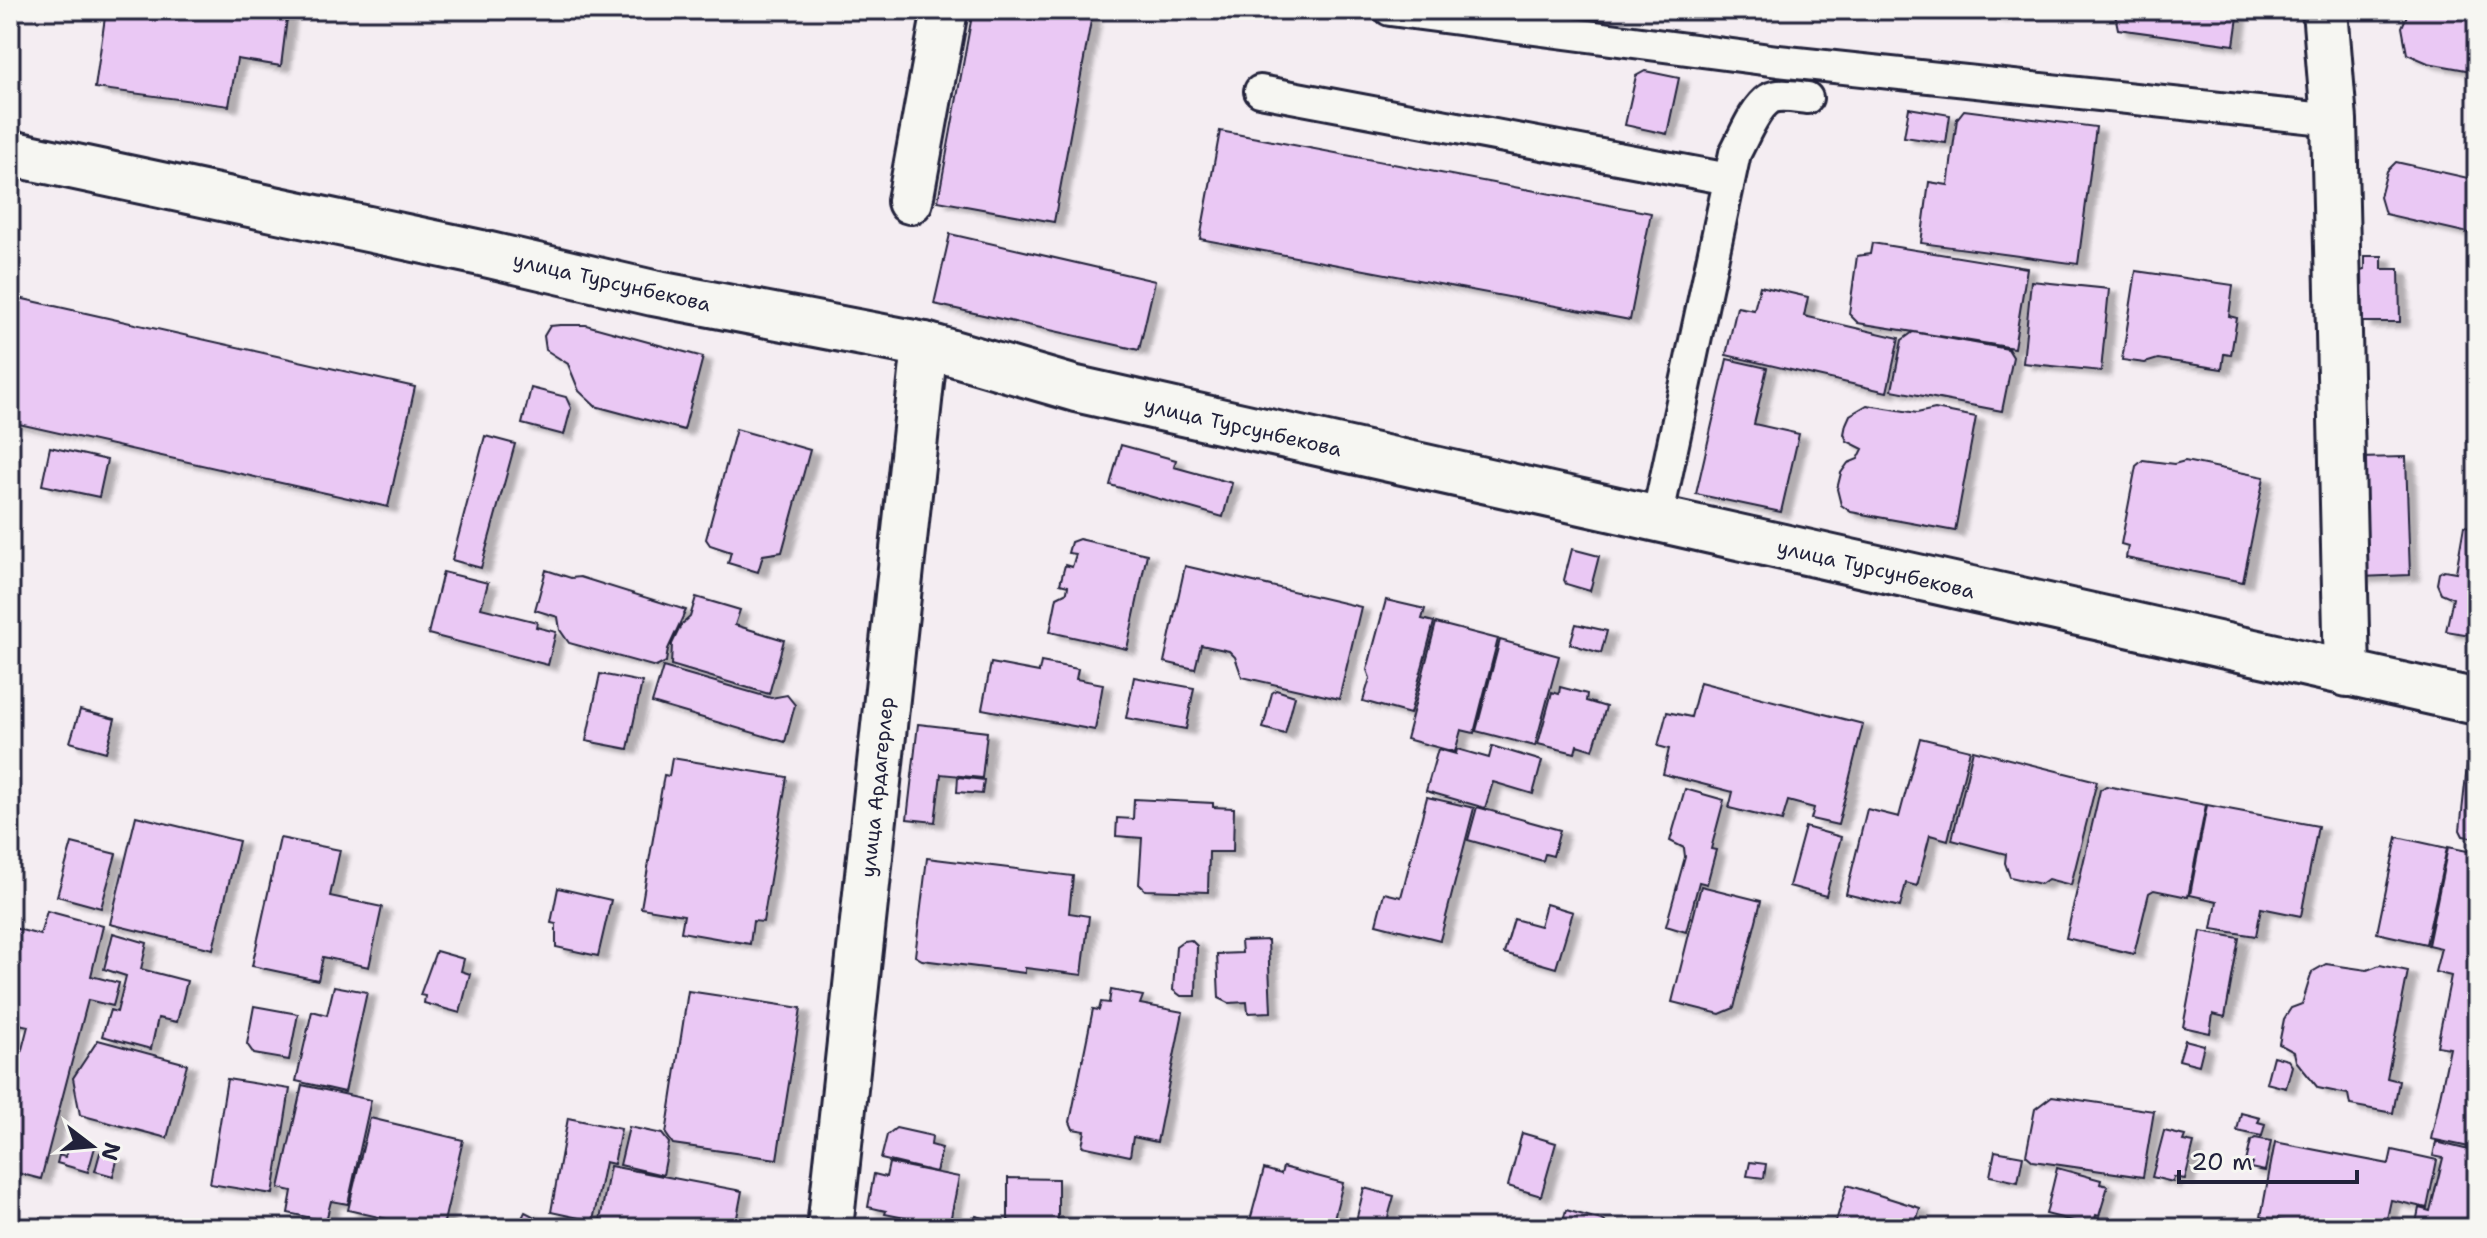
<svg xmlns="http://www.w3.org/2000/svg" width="2487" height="1238" viewBox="0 0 2487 1238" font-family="'Shantell Sans',sans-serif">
<defs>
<filter id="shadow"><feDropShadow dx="9" dy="5" stdDeviation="2" flood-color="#0004"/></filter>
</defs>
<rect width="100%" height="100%" fill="#f4edf2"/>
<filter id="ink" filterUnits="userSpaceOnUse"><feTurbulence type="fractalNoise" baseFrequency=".0125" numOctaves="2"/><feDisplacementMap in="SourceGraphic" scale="16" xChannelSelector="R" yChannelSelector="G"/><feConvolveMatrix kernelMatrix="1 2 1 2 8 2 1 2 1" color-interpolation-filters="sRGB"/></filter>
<g filter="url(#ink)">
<path fill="#eac8f4" stroke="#22223b" stroke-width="2" filter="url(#shadow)" d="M106,10h182l-7,56 -44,-7 -8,47 -134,-18z
M973,10h120l-39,212 -116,-21z
M1956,10h45v6z
M2114,10h125l-5,35 -116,-16z
M2409,10h68v62l-49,-9 -21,-9 -5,-27z
M1645,71l34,7 -12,56 -42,-9 11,-49z
M1909,108l41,7 -4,28 -42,-6z
M1964,110l132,17 -18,137 -157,-21 8,-61 19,3 9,-66z
M1220,131l431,82 -21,107 -430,-81z
M2396,162l81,18v55l-92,-21 -5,-17 7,-26z
M950,234l205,47 -16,69 -205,-46z
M1872,243l155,25 -13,80 -156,-25 -9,-9 8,-58 13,-2z
M2365,256h17v13h17l1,53h-37l-1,-52 3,-1z
M2136,271l97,14 -4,31 8,2 -6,37 -7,-1 -2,15 -64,-10 -13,4 -23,-3z
M2031,281l78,8 -8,82 -78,-8z
M1760,286l48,11 -4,19 95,22 -12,54 -161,-37 11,-48 17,3z
M10,296l405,91 -27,120 -378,-85z
M560,325h26l117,32 -19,73 -89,-24 -16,-15 -11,-27 -22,-14 -2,-14 6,-10z
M1913,332l95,17 5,8 -11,54 -110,-21 10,-50z
M1727,359l40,9 -13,56 45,10 -18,78 -85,-18z
M531,388l35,9 5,11 -7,27 -42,-11z
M1867,405l50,8 18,-4 41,8 -21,114 -104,-19 -10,-7 -4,-16 4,-16 7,-10 10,-4 5,-10 -16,-8 -3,-7 2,-10 4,-9z
M736,429l74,21 -28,102 -19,3 -5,17 -30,-9 3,-11 -21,-7 -4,-6z
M485,436l30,8 -34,124 -29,-8z
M1121,445l55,15 -2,7 58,16 -9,34 -113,-32z
M50,447l57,13 -8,37 -57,-12z
M2406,457l4,118 -50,2 -4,-119z
M2143,460l31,4 11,-3 79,16 -21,105 -117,-24 2,-12 -7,-2 15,-78z
M2464,526l13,2v108l-31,-5 7,-33 -12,-5 -4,-9 2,-11 5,-3 12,2z
M1079,539l68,15 -20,95 -77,-17 7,-35 10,-5 1,-6 -8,-2 5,-19 7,2 4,-13 -8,-1 3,-11z
M1572,549l27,7 -9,35 -24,-7 -2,-4z
M1185,566l176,41 -22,92 -97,-22 -7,-20 -6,-6 -28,-6 -6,24 -31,-7z
M546,570l25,8 9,-1 106,33 -18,39 -2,13 -10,5 -87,-24 -9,-13 -2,-13 -23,-7z
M443,572l45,11 -7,25 56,14 -1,5 20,5 -8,33 -120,-31z
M696,597l44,13 -5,15 49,15 -15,54 -98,-29 1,-21 9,-19 9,-8z
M1386,600l39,9 -3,10 12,3 -24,92 -47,-13 7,-23 -3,-8z
M1436,623l62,16 -24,94 -13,-3 -6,22 -49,-13z
M1576,624l31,7 -6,22 -31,-9z
M1500,640l59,16 -24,90 -59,-15z
M1041,662l37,7 -2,10 27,5 -8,46 -113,-21 9,-46 48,9z
M663,667l108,31 16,-3 8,10 -10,37 -133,-39z
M600,674l42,8 -14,67 -42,-8z
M1134,677l60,11 -8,41 -60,-11z
M1700,682l163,42 -25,101 -27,-6 3,-11 -26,-7 -6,20 -53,-13 4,-16 -70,-18 6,-25 -11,-3 9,-34 24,5z
M1560,687l27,7 -1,7 20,6 -13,43 -16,-5 -2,8 -37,-9 14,-52 7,2z
M1276,690l19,6 -10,38 -22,-6 9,-35z
M80,710l35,9 -9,33 -36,-10z
M918,724l69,8 -5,46 -41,-4 -6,48 -28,-3z
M1920,738l50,12 -22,90 -18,-5 -13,51 -11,-3 -6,24 -54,-13 21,-85 32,8z
M1492,746l50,15 -9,33 -40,-12 -8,26 -59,-17 12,-42 18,5 1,-5 32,9z
M2477,748v90l-14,-2 -3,-6 8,-73 2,-6z
M1973,750l124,31 -26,104 -23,-6 -7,5 -31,-7 -5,-14 1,-9 -54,-14z
M672,758l115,19 -24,145 -10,-1 -3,23 -69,-12 3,-17 -43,-7 23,-133 5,1z
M958,777l26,3 -2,14 -25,-2z
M2106,786l100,19 -18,92 -34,-7 -5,3 -15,61 -68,-16 34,-148z
M1685,789l39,11 -13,49 5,1 -9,34 -8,-2 -13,50 -20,-6 19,-69 -1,-9 -14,-7z
M1427,797l47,11 -34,132 -64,-16 8,-31 17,4z
M1134,799l79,4v4l21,1 -1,44h-24l-1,40 -63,-2 -6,-6 3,-46 -26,-2 1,-18 16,1z
M2207,805l111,21 -17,90 -40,-8 -5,28 -44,-7 5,-28 -27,-6z
M1477,807l83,23 -7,26 -8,-2 -2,7 -75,-21z
M136,816l103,25 -26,108 -103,-25z
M1805,827l36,10 -15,59 -37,-10z
M2397,837l50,11 -21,96 -49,-11z
M280,838l60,12 -10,46 52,11 -13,60 -46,-10 -5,23 -66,-14z
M72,843l44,11 -15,54 -44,-12z
M2448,847l29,6v281l-3,14 -43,-9 19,-91 -13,-2 14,-70 -16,-4 6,-24 -13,-3z
M927,858l146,18 -4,37 20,3 -7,59 -57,-7v5l-103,-13 -7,-4z
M1701,886l60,15 -27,107 -14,6 -48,-12z
M558,888l53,12 -13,56 -42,-9v-23l-5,-1z
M1546,904l27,8 -17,56 -52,-15 10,-34 26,7z
M47,911l56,15 -12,50 28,7 -6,23 -25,-6 -47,179 -31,-8v-75l18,-70 -18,-4v-95l30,8z
M2201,931l38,7 -14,79 -12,-3 -3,19 -27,-6z
M113,933l34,10 -6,26 46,12 -10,41 -19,-4 -7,31 -49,-13 8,-26 7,2 9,-36 -22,-7z
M1191,940l6,6 -1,50h-15l-8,-6 3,-44 7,-5z
M1268,940l3,72 -23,1 -1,-11 -18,1 -10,-5 -2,-44 25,-1 -1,-12z
M436,951l28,8 -3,12 9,3 -10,39 -36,-10 1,-7 -5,-1z
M2326,964l41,6 13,-5 28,6 -21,107 12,3 -6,32 -43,-8 -2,-11 -30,-6 -22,-27 -2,-9 -15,-8 5,-25 7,-11 11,-4 10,-32z
M334,986l33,6 -22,100 -49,-11 16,-70 15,4z
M1111,990l32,6 -3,8 43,8 -26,130 -24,-5 -3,19 -48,-10 3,-15 -12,-2 -3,-7 23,-113 6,1 2,-8 8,1z
M688,991l113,17 -24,151 -104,-15 -7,-10z
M254,1006l44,8 -9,46 -35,-6 -7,-10z
M98,1040l89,24 -20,74 -87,-23 -7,-37z
M2185,1040l19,5 -5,20 -20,-5z
M2273,1056l15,4 4,6 -6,22 -20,-5z
M227,1079l63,10 -17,105 -63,-10z
M302,1085l69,15 -23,104 -17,-3 -5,20 -38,-8 4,-22 -13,-3z
M2052,1096l102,15 -11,66 -110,-16 -7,-6 9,-46z
M2241,1113l19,5 -2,4 7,2 -3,12 -25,-5z
M370,1118l93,22 -19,82 -18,6 -78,-18z
M568,1118l53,11 -7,35 -9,-2 -12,59 -42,-9z
M629,1127l33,7 7,9 -6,32 -43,-10z
M896,1128l36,8 -1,9 11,3 -6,24 -55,-13 6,-24z
M2164,1131l21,5 -2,5 11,2 -9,36 -11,-2 -1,5 -21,-5z
M1522,1133l34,10 -15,53 -33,-10z
M2255,1138l16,3 -6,30 -15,-3 2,-5 -6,-1 5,-21z
M70,1140l25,7 -7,25 -31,-9 2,-8 6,2z
M2275,1142l114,22 3,-14 45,10 -10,48 -36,-8 -6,28h-67l-57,-11z
M2436,1142l41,10v34l-10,42h-52l4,-20 11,3 13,-53 -10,-2z
M1995,1151l28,5 -5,26 -28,-6z
M100,1153l18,4 -5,19 -18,-5z
M1750,1162l16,2 -2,14 -17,-2z
M889,1163l70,14 -10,50 -64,-13 1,-3 -18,-4 6,-33 12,3z
M610,1166l132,25 -7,37 -136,-2z
M1283,1167l60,16 -10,39 9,3 -1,3h-93l16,-59 17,5z
M2057,1168l44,12 -1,4 8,2 -9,30 -3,-1 -3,11 -47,-12z
M1008,1178l50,1v49l-36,-1 -14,-7z
M1847,1185l73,23 -6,20h-80z
M1364,1188l30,8 -9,32 -30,-3z
M1566,1210l39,11 -2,7h-42z
M525,1212l10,5 3,7 15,4h-36z
M976,1216l20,5 -2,7h-22z
M2146,1218l24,7 -1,3h-26z"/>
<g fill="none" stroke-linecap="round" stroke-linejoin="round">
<defs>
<path id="lane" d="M1390,10l388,51 556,59
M1260,91l469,88
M1657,519l78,-366c9,-16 19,-44 34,-54 10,-6 27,-2 38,-1"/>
<path id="street" d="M2325,10l9,110 13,554
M910,201l35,-191
M830,1228l95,-883"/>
<path id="secondary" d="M10,153l471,100 172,40 272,52 151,44 1401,313"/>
</defs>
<use href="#lane" stroke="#22223b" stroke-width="36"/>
<use href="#street" stroke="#22223b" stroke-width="50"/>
<use href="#secondary" stroke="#22223b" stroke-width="50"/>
<use href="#lane" stroke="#f6f6f2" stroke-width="30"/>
<use href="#street" stroke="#f6f6f2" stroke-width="44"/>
<use href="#secondary" stroke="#f6f6f2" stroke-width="44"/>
</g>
</g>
<g text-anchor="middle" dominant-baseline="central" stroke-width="6" stroke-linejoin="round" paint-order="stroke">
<g font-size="20" fill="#22223b" stroke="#f6f6f2">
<text transform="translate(612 282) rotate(13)">улица Турсунбекова</text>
<text transform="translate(1243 427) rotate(13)">улица Турсунбекова</text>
<text transform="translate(1876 569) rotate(13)">улица Турсунбекова</text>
<text transform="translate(877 787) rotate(-84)">улица Ардагерлер</text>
</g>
</g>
<rect width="2487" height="1238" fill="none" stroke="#f6f6f2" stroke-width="40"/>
<rect x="20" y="20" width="2447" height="1198" fill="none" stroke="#22223b" stroke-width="3" filter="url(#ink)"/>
<g transform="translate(92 1146) rotate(106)" stroke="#f6f6f2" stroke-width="6" paint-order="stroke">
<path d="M0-6L14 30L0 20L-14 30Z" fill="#22223b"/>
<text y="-12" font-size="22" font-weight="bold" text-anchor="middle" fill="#22223b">N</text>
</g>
<path d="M2179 1170v12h178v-12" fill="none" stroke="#22223b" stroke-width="4"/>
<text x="2191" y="1170" font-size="24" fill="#22223b" stroke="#f6f6f2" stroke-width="6" paint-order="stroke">20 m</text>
</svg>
